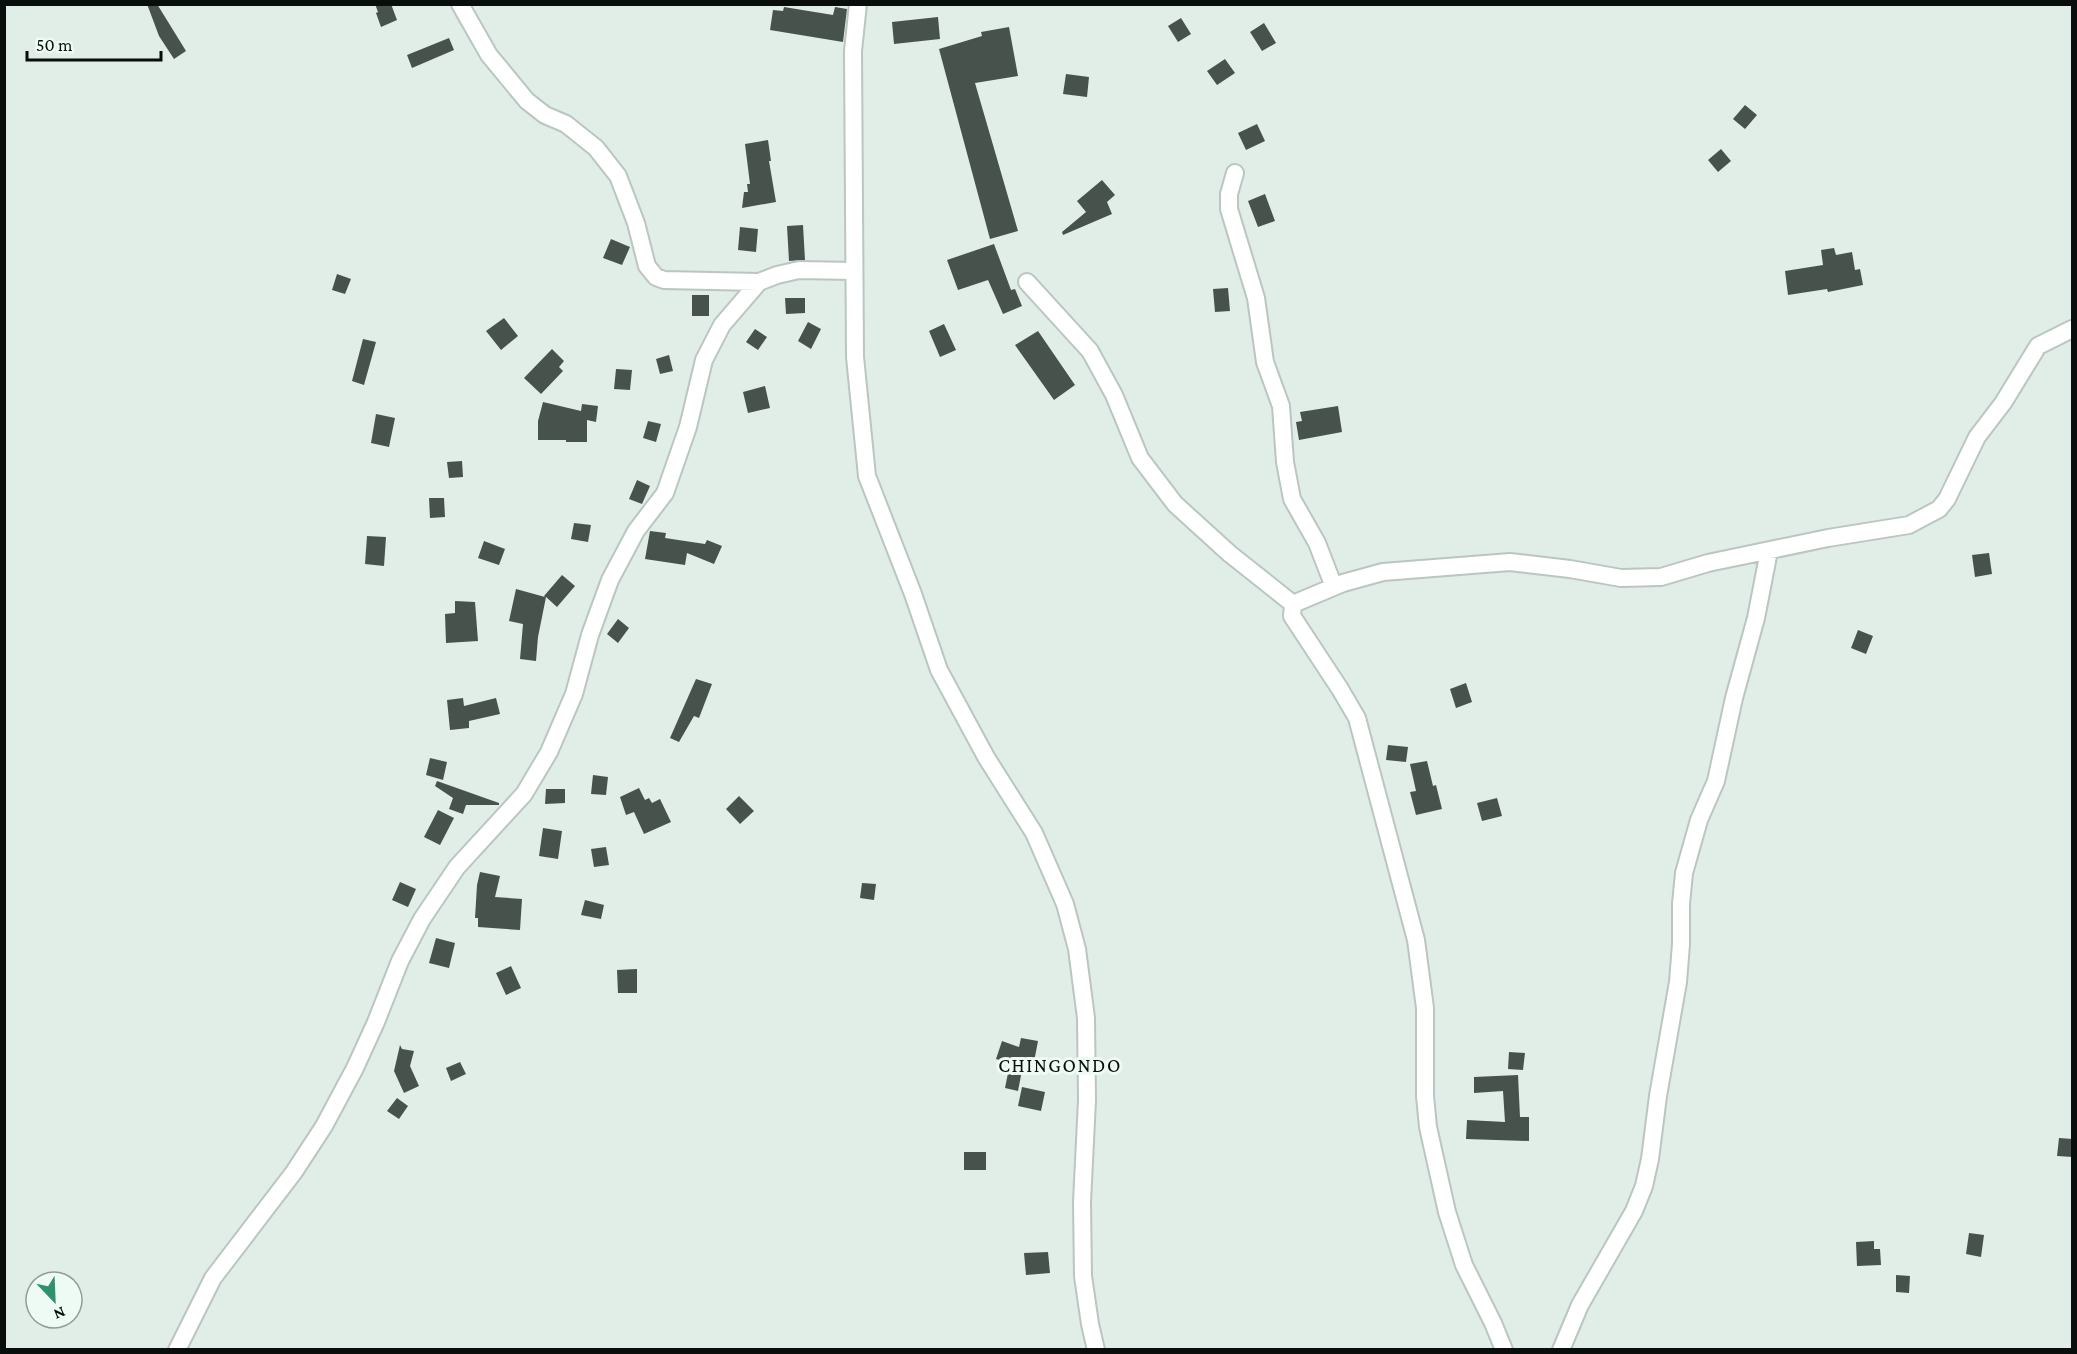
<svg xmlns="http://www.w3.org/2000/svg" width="2077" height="1354" viewBox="0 0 2077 1354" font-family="'Crimson Pro',serif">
<rect width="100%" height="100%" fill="#e1ede7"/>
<path fill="#48524d" d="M147,4h10l29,47 -12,8 -15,-23z
M375,4h16l6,16 -16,7 -5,-14 2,-1z
M784,7l49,8 2,-8 12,2 -4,33 -73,-12 3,-20 10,1z
M938,17l2,22 -46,5 -2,-22z
M1181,18l10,16 -13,8 -10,-16z
M1264,23l12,20 -14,8 -12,-19z
M1009,27l9,49 -43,7 43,148 -28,8 -51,-190 43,-13 -1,-4z
M449,38l5,12 -42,18 -5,-13z
M1225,59l10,14 -18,12 -10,-14z
M1066,74l23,3 -2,20 -24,-3z
M1745,105l12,10 -12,14 -12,-10z
M1257,124l8,17 -19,9 -8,-17z
M768,140l3,21h-2l7,41 -34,6 2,-16h4l-1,-8h3l-5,-40z
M1721,149l10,12 -13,11 -10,-12z
M1102,180l13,15 -8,7 5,12 -49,21 -1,-3 24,-20 -9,-11z
M1265,194l10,27 -17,6 -10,-26z
M803,225l2,35 -16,1 -2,-35z
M740,227l18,2 -2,23 -18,-2z
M611,239l19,8 -8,18 -19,-7z
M994,244l17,46 4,-1 7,17 -19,8 -15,-34 -30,10 -11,-30z
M1834,248l2,7 16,-3 3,18 5,-1 3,16 -35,7 -1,-3 -39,6 -3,-24 38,-6 -2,-15z
M337,274l14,5 -6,15 -13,-4z
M1228,288l2,23 -15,1 -2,-23z
M692,295h17v21h-17z
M785,298h20v15l-19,1z
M504,318l14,18 -17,14 -15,-19z
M808,322l13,7 -10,20 -13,-8z
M944,324l12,26 -16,7 -11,-26z
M755,329l12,8 -9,13 -12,-8z
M1038,331l37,54 -21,15 -39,-55z
M363,339l13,3 -12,43 -12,-4z
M552,349l12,12 -5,6 4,4 -22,23 -17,-16z
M669,355l4,16 -13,3 -4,-15z
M616,369l16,1 -2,20 -16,-1z
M765,386l5,22 -22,5 -5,-21z
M543,402l38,9 1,-7 16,2 -2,16 -9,-2v22h-21v-2h-28v-19z
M1338,406l4,26 -43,8 -3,-18 6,-1 -2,-9z
M376,414l19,4 -6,29 -18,-4z
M648,421l13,3 -5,18 -13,-4z
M462,461l1,16 -14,1 -2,-16z
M637,480l13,6 -8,18 -13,-5z
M429,498h15l1,19 -15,1z
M574,523l17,2 -3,17 -17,-3z
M650,531l16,2 -1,5 40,6 2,-4 15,6 -8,18 -27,-11 -2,12 -40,-6z
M367,536l19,1 -2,29 -19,-2z
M484,541l21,8 -6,16 -21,-7z
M1989,553l3,21 -17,3 -3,-22z
M562,575l13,11 -18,21 -11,-10 -8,40 -2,24 -16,-2 3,-35 -14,-3 7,-32 29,8 -1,-1z
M455,601l20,1 3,39 -32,2 -1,-29 10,-1z
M618,619l11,9 -11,15 -11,-9z
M1858,630l15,6 -7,18 -15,-6z
M696,679l16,5 -13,34 -5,-2 -15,26 -9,-4z
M1466,683l6,19 -16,6 -6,-19z
M463,698l1,8 32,-8 4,16 -31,7v7l-19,2 -3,-30z
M1388,745l20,2 -2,15 -20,-2z
M430,758l17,4 -4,18 -17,-5z
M1427,761l6,25 3,-1 6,24 -26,6 -6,-23 6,-1 -6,-27z
M593,775l15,2 -2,18 -15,-1z
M437,781l62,22v2h-33l-3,9 -14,-5 4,-11 -18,-12z
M639,788l6,12 4,-2 3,5 8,-4 11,23 -27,12 -10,-22 -8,3 -6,-18z
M546,789h19v14l-20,1z
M739,796l15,15 -14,13 -14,-15z
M1497,798l5,18 -20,5 -5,-18z
M438,810l16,8 -14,27 -16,-8z
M543,828l19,3 -4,28 -19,-3z
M606,847l3,18 -15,2 -3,-18z
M480,872l20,4 -5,21 27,2 -2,31 -42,-3v-9h-3l2,-33z
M400,882l16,7 -8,18 -16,-7z
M862,883l14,1 -2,16 -14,-2z
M585,900l19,5 -3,14 -20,-4z
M436,938l19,5 -6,25 -20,-5z
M511,966l10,22 -15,7 -10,-22z
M637,969v24h-19l-1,-23z
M1021,1038l17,3 -4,21 -10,-2 -6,31 -13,-3 5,-25 -14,-4 6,-18 17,6z
M400,1045l2,4 12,2 -4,15 9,20 -15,7 -10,-22z
M1509,1052l16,1 -2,17 -15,-1z
M460,1062l6,12 -15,7 -5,-13z
M1518,1075l2,42h9v24l-63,-2 1,-19 38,2 -2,-31 -29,2v-16z
M1022,1087l23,5 -4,19 -23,-5z
M397,1098l11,8 -9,13 -12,-8z
M2059,1138l14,1v18l-16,-1z
M964,1152h22v18h-22z
M1969,1233l15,2 -3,22 -15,-3z
M1874,1241v8h6l1,16 -24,1 -1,-24z
M1048,1252l2,21 -24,2 -2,-22z
M1896,1275l14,1 -1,17 -13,-1z"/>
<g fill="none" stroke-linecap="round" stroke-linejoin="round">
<defs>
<path id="minor" d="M460,4l29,51 38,46 18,14 21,9 30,24 22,28 18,47 11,43 9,11 8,3 95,2
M858,4l-5,47 2,306 12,119 46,118 26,76 47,87 48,76 31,71 12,45 9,69 1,82 -5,102 1,74 7,48 6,26
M1235,173l-6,21v15l27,89 9,64 16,44 4,56 7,37 25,44 17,44
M1027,282l63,69 24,44 26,63 35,46 55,50 63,50
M1293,604l50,-21 40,-11 127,-10 60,7 51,9 40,-1 47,-14 120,-25 81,-13 30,-16 8,-10 30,-62 26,-34 35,-57 34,-17
M1293,604l-1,12 48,73 17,29 59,222 9,68v88l3,31 19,85 17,53 29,58 11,27
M177,1350l36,-72 81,-106 30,-46 31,-58 21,-46 24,-61 22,-42 35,-52 67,-73 25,-42 25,-58 16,-59 20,-55 26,-49 29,-38 23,-66 16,-67 18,-35 37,-43 18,-7 22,-5 55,1
M1561,1350l19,-45 54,-94 10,-25 6,-27 8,-63 20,-114 3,-38v-40l3,-31 15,-53 17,-39 18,-83 22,-80 13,-67"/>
</defs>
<use href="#minor" stroke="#bac6c0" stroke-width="20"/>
<use href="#minor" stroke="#fff" stroke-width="16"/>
</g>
<g text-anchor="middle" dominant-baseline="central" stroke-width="6" stroke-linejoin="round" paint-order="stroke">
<g font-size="20" letter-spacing="1.5" fill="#090d0b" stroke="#eefbf4">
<text x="1060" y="1065">CHINGONDO</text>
</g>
</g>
<rect width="2077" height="1354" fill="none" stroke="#090d0b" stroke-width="12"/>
<g transform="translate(54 1300) rotate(157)"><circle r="28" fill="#eefbf4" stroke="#929c97" stroke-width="1.5"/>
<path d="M0-4.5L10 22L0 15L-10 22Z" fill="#2f926d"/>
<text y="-9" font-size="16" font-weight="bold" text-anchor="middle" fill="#090d0b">N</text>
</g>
<path d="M27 51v9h134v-9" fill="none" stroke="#090d0b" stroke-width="3"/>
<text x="36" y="51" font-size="18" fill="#090d0b" stroke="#eefbf4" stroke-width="4.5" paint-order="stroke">50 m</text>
</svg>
